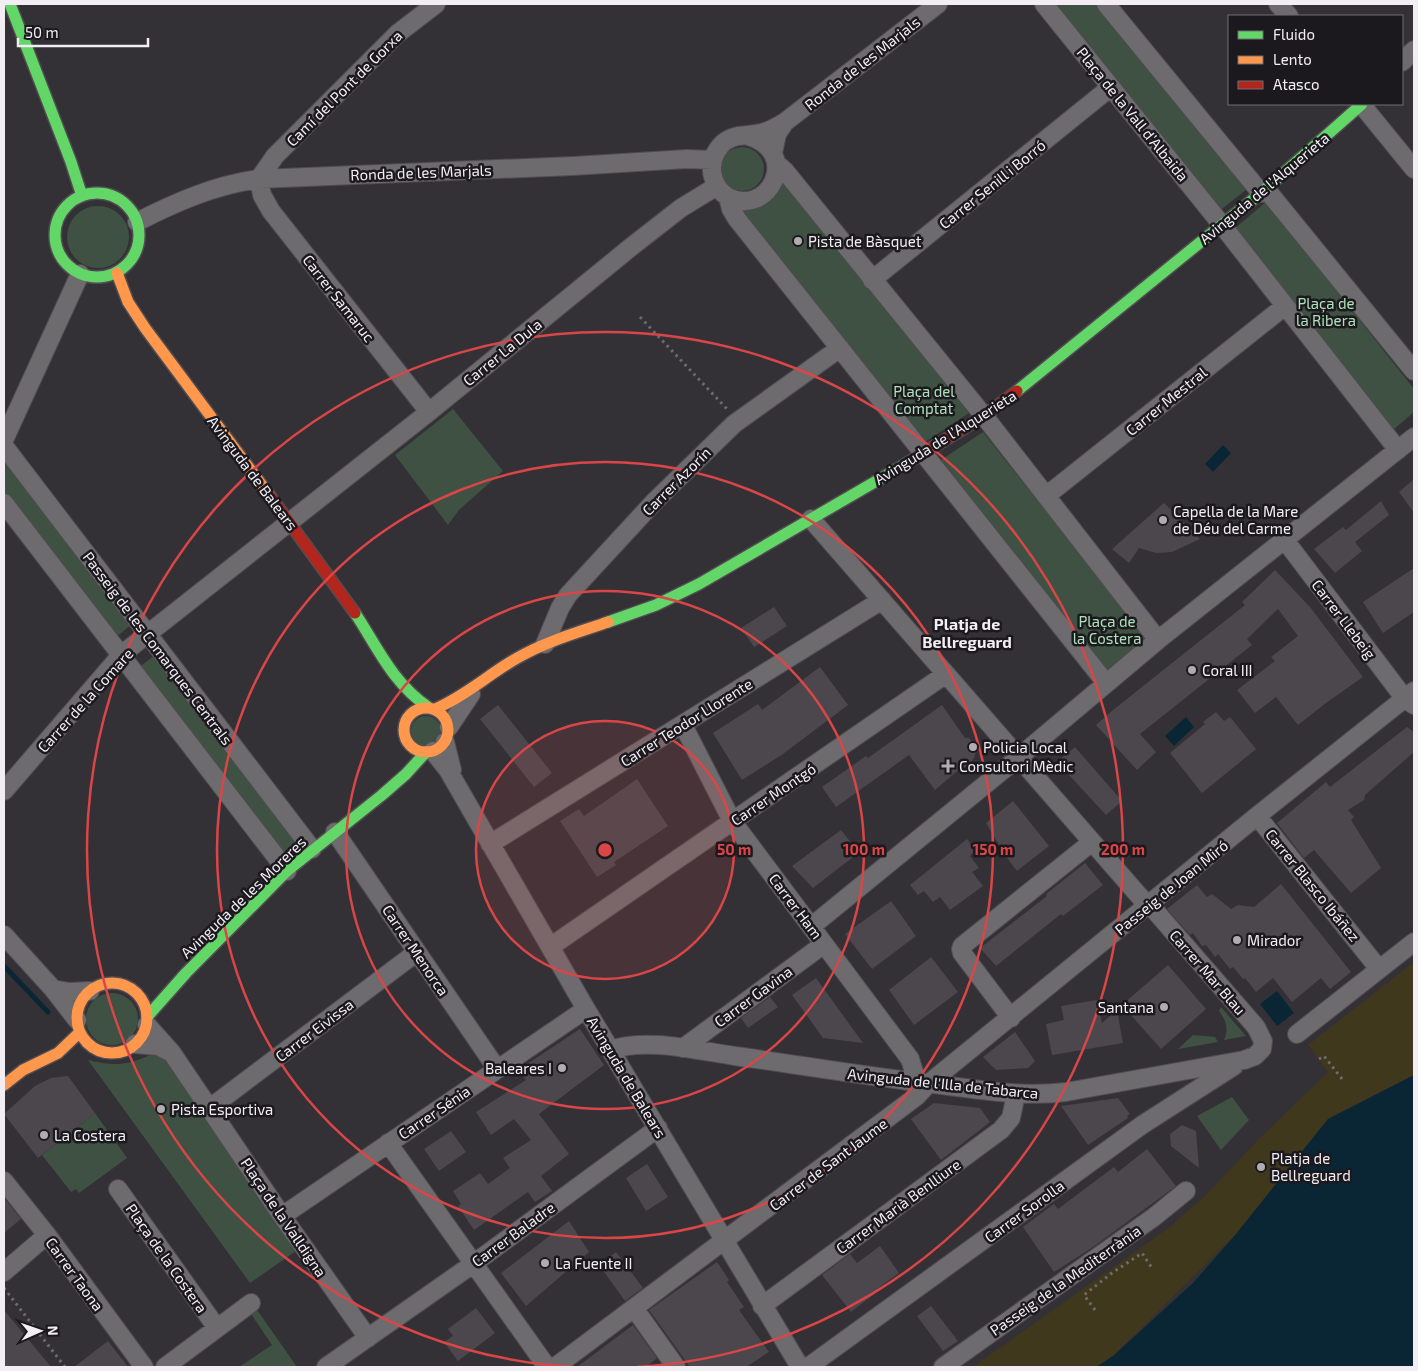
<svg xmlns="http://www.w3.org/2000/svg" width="1418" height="1371" viewBox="0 0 1418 1371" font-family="'Exo 2',sans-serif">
<rect width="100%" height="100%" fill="#343136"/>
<path fill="#3e5143" d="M1050,4h47l150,185 -29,23z
M720 169a22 22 0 1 1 44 0a22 22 0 1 1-44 0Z
M781,178l188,235 -44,29 -187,-234z
M1266,202l148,187v23l-21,18 -159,-201z
M67 237a31 31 0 1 1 62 0a31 31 0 1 1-62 0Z
M453,409l50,62 -44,39 -11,15 -53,-70z
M983,432l163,206 -39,33 -166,-211z
M5,459l127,165 -17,14 -111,-143z
M155,655l146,188 -18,15 -145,-190z
M411 731a15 15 0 1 1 30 0a15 15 0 1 1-30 0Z
M86 1019a26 26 0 1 1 52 0a26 26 0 1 1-52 0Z
M1221,1007l25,29 -22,4c5,-11 2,-20 -5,-29z
M1193,1035l22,2 3,5 -40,7z
M150,1055l14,2 4,5 128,189 -46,32 -162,-223c25,6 38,6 62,-5z
M1232,1097l17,23 -28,30 -24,-34z
M95,1113l32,45 -48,35 -3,-4 -5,3 -29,-37z
M255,1307l42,60h-58l33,-22 -23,-34z"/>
<path fill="#40381d" d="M1414,962v113l-86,44 -92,115 -123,122 -15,11h-125l197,-140 35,-31 55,-58 68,-66 -20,-27z"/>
<path fill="#0a2634" d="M1223,445l8,8 -18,19 -8,-8z
M1186,717l8,10 -20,19 -9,-10z
M1277,991l17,22 -17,13 -17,-22z
M1414,1075v292h-318l17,-11 80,-73 43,-49 92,-115z"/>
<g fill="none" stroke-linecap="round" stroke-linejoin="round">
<path stroke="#0a2634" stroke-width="5" d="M4,966l44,46"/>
</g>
<path fill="#4b474d" d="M1414,479v34l-15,-21z
M1381,501l8,14 -34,27 7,9 -27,22 -21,-24 29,-22 3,3z
M1164,503l36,36 -28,13 -16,1 -17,-5 -10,15 -17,-14z
M1414,568v44l-31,21 -20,-31z
M1275,570l35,37 53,70 -37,26 -28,22 -22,-28 -21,16 -18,-23 38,-29 -4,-4 27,-21 -20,-27 -31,30 5,6 -112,89 16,18 -19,18 -41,-45 17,-15 132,-105 -3,-3z
M774,607l13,19 -33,21 -13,-19z
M820,667l28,38 -65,49 -41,26 -29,-47 45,-29 4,6z
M498,705l54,68 -18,14 -54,-68z
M942,705l23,33h4l8,10 -3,10 -4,6 -14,8 -21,18 -26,-35 -73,52 -14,-20 44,-31 2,2z
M1216,712l8,9 6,-4 26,32 -54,44 -32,-40 35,-29 -2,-2z
M1407,727l7,5v20l-49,43 -1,5 -16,10 6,7 -3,3 30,48 -30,25 -37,-43 -10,8 -27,-35 49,-41 4,5z
M1075,747l47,54 -16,14 -49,-53z
M637,779l31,47 -54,36 2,3 -19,12 -37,-56 19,-12 5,7z
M1013,801l36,45 -32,25 -13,-17 -18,-31z
M841,830l12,15 -2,1 6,8 -44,34 -21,-22z
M967,839l8,11 -5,6 9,12 -7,4 11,14 -33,24 -10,-13 -7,5 -9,-11 -6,4 -8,-10z
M1085,863l18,22 -40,31 -2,-2 -65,52 -16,-18 67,-52 -1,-2z
M1281,884l70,88 -21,17 -9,-11 -29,24 -19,-24 -17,14 -11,-14 -2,1 -10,-12 -3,2 -12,-15 -3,3 -9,-12 -4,1 -9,-13 -3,2 -23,-26 30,-24 10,12 5,-3 19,15 7,-4 16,2z
M891,901l25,35 -44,33 -27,-35z
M931,957l27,35 -44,33 -25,-35z
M1168,965l38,44 -45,40 -39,-44z
M816,978l47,65 -40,-5 -31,-43z
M770,997l8,10 -30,21 -7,-10z
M1097,1000l5,23 15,-13 6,33 -71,12 -6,-31 18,-4 -3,-14z
M580,1029l24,36 -65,49 30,40 -28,22 11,15 -17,11 -7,-10 -54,38 -16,-24 3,-2 -8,-13 27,-18 8,11 22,-16 -7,-10 28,-18 -17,-21 -23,16 -15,-23 50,-32 -8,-10z
M1015,1032l20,29 -7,7 -32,2 -13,-13z
M68,1076l27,37 -57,45 -34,-44 31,-28 16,-8z
M1118,1098l12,16 -3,2 1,2 -40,27 -27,-39z
M934,1103l46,5 10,14 -49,38 -30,-41z
M1182,1125l14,6 3,37 -28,-22 -1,-12z
M451,1131l15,21 -27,19 -15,-22z
M1147,1149l29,37 -83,61 -39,25 -31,-45 31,-23 4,5 56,-42 4,5z
M647,1164l21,33 -22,14 -20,-33z
M4,1198l17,21 -17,14z
M569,1221l20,31 -63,54 -25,-33z
M880,1246l19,27 -22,16 1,2 -27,21 -29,-37 28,-21 7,9z
M616,1252l27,36 -18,13 -26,-36z
M717,1262l12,18 -2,2 17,25 -5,3 30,42 -23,15h-56l-41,-57z
M931,1306l27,35 -15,10 -26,-35z
M476,1308l19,25 -37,28 -14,-19 9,-6 -5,-7z
M4,1310l47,57h-47z
M633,1325l24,33 -11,9h-69z
M108,1341l20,26h-54z"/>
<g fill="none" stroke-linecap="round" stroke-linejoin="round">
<defs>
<path id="street" d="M1044,4l178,221 176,225
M1106,4l155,189
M1278,4l11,12
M1402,62l12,-12
M1361,104l53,65
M785,122l153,-118
M748,136c55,17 20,82 -20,61 -6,-4 -12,-10 -14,-17 -7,-19 4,-40 24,-44 8,-1 15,-1 23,-3 9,-2 16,-6 24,-11l-8,12 -4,19
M776,163l9,8 199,245 174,224
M1266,189l148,182
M728,197l3,12 6,10 369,464
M137,222c39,-20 78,-37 122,-43l314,-13 114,-7 26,1
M872,280l239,-193
M429,412l-158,-201 -9,-16 -3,-16 16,-23 122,-122 39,-30
M4,440l76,-166
M4,446l308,403
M1046,496l239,-190
M4,503l283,368
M811,519l337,387
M1284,539l121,160 9,6
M545,644l15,-36 8,-13 85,-92 81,-79 106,-76
M683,725l49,96 178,238 7,23
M449,727l22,-33
M445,742l7,28
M433,751l15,19 138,239 214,358
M4,791l117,-136 308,-243 202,-165 50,-39 36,-22
M1257,816l122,153
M335,832l162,237
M490,844l392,-244
M812,926l207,-169 139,-117 256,-203
M4,935l49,54
M550,947l396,-273
M1011,1018l-49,-65 -1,-4 1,-3 130,-104
M77,1020l-24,-31 16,3 21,-1
M147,1025l25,28 110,163 86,122
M1297,1034l117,-92
M135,1044l23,2 12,6
M683,1048l141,-104
M611,1050c33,-13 88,1 124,6 71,10 142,22 214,30 39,5 78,11 117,6l178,-32 11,-4 7,-7 1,-8 -7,-14 -106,-122
M210,1108l207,-156
M388,1143l159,224
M4,1181l43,54 97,132
M118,1189l99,139
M282,1216l304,-207
M4,1272l43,-37
M762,1306l239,-176 10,-12 5,-24
M634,1308l42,59
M165,1367l86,-64
M326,1367l147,-103 185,-136
M555,1367l362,-271 11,-12 329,-268 157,-125
M808,1367l334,-242 92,-59
M943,1367l211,-150 32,-26"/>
<path id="fast" d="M10,4l61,158 11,34
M55 235a42 42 0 1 1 84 0a42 42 0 1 1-84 0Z
M1017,391l244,-198 101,-89
M355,613c23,35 37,69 73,94
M608,622l48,-17 43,-21 205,-119
M147,1017l39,-44 101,-102 95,-76 24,-21 20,-22"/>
<path id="slow" d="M117,273l11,29 17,26 125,168
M404 730a22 22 0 1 1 44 0a22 22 0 1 1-44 0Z
M435,709c31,-13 55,-36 84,-52 28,-16 60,-25 89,-35
M77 1018a35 35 0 1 1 70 0a35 35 0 1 1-70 0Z
M4,1085l19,-15 35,-17 22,-21"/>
<path id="jam" d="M904,465l80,-49 33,-25
M270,496l85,117"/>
</defs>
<use href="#street" stroke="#504c51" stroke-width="20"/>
<use href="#fast" stroke="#504c51" stroke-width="14"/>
<use href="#slow" stroke="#504c51" stroke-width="14"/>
<use href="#jam" stroke="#504c51" stroke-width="14"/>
<path stroke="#6d6b6e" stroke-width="3" stroke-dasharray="2.5 4" stroke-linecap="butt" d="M640,317l87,92
M1319,1059l5,-3 18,23
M4,1288l61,79
M1095,1310l-11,-15 28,-22 30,-20 10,15"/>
<use href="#street" stroke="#6e6b6f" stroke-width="18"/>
<use href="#fast" stroke="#63d668" stroke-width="11"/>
<use href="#slow" stroke="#ff974d" stroke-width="11"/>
<use href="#jam" stroke="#b3261e" stroke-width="11"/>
</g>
<circle cx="605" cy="850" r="129" fill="#da4647" fill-opacity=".12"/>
<g fill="none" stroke="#da4647" stroke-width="2.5">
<circle cx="605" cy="850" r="129"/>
<circle cx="605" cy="850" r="259"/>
<circle cx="605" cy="850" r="388"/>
<path d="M573 1367A518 518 0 1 1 637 1367"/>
</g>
<g fill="#b0acb2" stroke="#1b191d" stroke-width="2">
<circle cx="798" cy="241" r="5"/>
<circle cx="1163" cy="520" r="5"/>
<circle cx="1192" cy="670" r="5"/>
<circle cx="973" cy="747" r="5"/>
<path d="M945.5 758.5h5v5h5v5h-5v5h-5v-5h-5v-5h5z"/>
<circle cx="1237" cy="940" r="5"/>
<circle cx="1164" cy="1007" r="5"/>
<circle cx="562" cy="1068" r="5"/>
<circle cx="161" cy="1109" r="5"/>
<circle cx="44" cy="1135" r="5"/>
<circle cx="1261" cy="1167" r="5"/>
<circle cx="545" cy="1263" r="5"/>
</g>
<g text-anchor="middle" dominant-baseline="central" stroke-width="5" stroke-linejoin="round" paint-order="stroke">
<g font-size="15" fill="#f2eef4" stroke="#1b191d">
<text transform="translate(862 63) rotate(-38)">Ronda de les Marjals</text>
<text transform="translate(344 88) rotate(-45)">Camí del Pont de Gorxa</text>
<text transform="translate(1133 114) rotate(51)">Plaça de la Vall d’Albaida</text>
<text transform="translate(421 172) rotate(-2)">Ronda de les Marjals</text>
<text transform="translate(992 184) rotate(-39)">Carrer Senill i Borró</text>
<text transform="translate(1264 188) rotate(-40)">Avinguda de l’Alquerieta</text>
<text transform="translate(339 298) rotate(52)">Carrer Samaruc</text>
<text transform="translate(502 352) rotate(-39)">Carrer La Dula</text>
<text transform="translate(1166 401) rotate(-39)">Carrer Mestral</text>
<text transform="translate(945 437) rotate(-32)">Avinguda de l’Alquerieta</text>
<text transform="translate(253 473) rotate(53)">Avinguda de Balears</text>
<text transform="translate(676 481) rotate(-45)">Carrer Azorín</text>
<text transform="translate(1344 619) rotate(53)">Carrer Llebeig</text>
<text transform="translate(158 648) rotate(53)">Passeig de les Comarques Centrals</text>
<text transform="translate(85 700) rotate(-48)">Carrer de la Comare</text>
<text transform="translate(686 722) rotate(-32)">Carrer Teodor Llorente</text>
<text transform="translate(773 794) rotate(-34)">Carrer Montgó</text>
<text transform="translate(1313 885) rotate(51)">Carrer Blasco Ibáñez</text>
<text transform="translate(1171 887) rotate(-39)">Passeig de Joan Miró</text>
<text transform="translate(243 897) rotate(-44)">Avinguda de les Moreres</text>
<text transform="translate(796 906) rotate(53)">Carrer Ham</text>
<text transform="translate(416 950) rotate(56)">Carrer Menorca</text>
<text transform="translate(1208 972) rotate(49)">Carrer Mar Blau</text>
<text transform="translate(753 996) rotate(-36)">Carrer Gavina</text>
<text transform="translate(314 1030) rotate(-37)">Carrer Eivissa</text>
<text transform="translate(627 1077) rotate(59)">Avinguda de Balears</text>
<text transform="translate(943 1083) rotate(6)">Avinguda de l'Illa de Tabarca</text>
<text transform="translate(434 1112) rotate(-34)">Carrer Sénia</text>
<text transform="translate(828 1164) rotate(-37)">Carrer de Sant Jaume</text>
<text transform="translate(898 1206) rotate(-36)">Carrer Marià Benlliure</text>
<text transform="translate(1024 1211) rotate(-36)">Carrer Sorolla</text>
<text transform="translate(284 1217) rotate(56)">Plaça de la Valldigna</text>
<text transform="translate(513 1234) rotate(-36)">Carrer Baladre</text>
<text transform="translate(167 1258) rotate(55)">Plaça de la Costera</text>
<text transform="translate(75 1274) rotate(54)">Carrer Taona</text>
<text transform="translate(1065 1280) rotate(-35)">Passeig de la Mediterrània</text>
</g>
<g font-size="15" fill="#f2eef4" stroke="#1b191d" text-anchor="start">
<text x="808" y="241">Pista de Bàsquet</text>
<text x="1173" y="511">Capella de la Mare<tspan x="1173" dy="17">de Déu del Carme</tspan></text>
<text x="1202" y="670">Coral III</text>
<text x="983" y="747">Policia Local</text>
<text x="959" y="766">Consultori Mèdic</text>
<text x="1247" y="940">Mirador</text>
<text x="1154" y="1007" text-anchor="end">Santana</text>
<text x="552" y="1068" text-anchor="end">Baleares I</text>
<text x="171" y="1109">Pista Esportiva</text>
<text x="54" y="1135">La Costera</text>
<text x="1271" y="1158">Platja de<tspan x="1271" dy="17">Bellreguard</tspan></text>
<text x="555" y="1263">La Fuente II</text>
</g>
<g font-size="15" fill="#aee1bb" stroke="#1b191d">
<text x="1326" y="303">Plaça de<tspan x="1326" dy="17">la Ribera</tspan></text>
<text x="924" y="391">Plaça del<tspan x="924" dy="17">Comptat</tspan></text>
<text x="1107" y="621">Plaça de<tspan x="1107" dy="17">la Costera</tspan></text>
</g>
<g font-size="16" font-weight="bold" fill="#f2eef4" stroke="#1b191d">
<text x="967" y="623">Platja de<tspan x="967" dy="18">Bellreguard</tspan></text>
</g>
</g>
<circle cx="605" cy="850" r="8" fill="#da4647" stroke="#1b191d" stroke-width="2.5"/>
<g font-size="15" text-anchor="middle" font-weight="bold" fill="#da4647" stroke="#1b191d" stroke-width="5" stroke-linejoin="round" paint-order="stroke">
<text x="734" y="855">50 m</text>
<text x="864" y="855">100 m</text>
<text x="993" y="855">150 m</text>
<text x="1123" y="855">200 m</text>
</g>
<rect width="1418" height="1371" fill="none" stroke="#f2eef4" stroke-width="10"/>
<rect x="1228" y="15" width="175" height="90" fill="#1b191d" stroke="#716e73"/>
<rect x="1238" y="31" width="25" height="8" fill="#63d668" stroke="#716e73"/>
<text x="1273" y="40" font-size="15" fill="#f2eef4">Fluido</text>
<rect x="1238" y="56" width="25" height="8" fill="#ff974d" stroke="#716e73"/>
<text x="1273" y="65" font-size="15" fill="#f2eef4">Lento</text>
<rect x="1238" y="81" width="25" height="8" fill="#b3261e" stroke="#716e73"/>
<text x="1273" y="90" font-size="15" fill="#f2eef4">Atasco</text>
<g transform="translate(40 1331) rotate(88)" stroke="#1b191d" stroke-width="4" paint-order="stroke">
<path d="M0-4L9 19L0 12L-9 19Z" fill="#f2eef4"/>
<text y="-8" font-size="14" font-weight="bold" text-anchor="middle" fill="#f2eef4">N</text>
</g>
<path d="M18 38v8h130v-8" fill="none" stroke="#f2eef4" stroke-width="2.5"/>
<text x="25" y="38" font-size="15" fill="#f2eef4" stroke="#1b191d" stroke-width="4" paint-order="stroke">50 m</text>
</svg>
